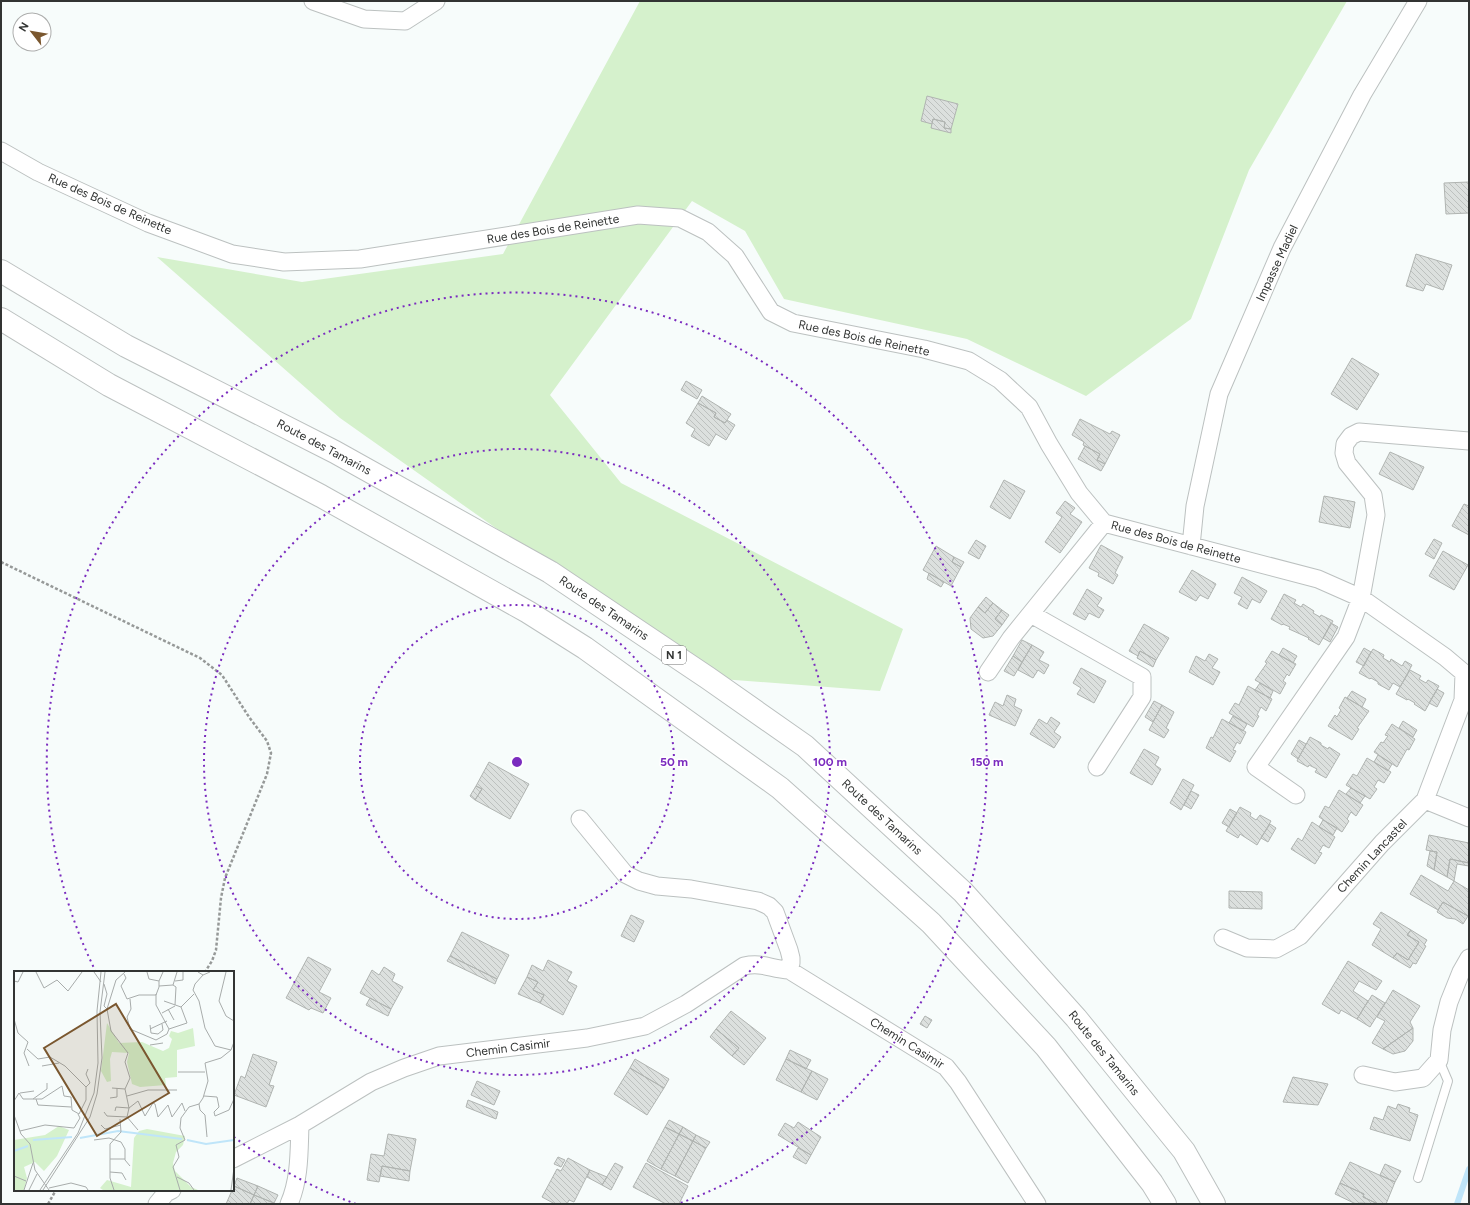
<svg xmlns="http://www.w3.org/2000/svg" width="1470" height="1205" viewBox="0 0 1470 1205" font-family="Figtree,sans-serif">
<defs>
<pattern id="building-back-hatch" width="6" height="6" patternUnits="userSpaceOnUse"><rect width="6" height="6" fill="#dce0de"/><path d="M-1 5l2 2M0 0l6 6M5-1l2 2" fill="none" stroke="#bdc1bf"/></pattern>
</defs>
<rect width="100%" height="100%" fill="#f7fcfb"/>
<path fill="#d5f1cc" d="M640,1h707l-98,169 -58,149 -105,77 -119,-57 -183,-40 -39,-68 -53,-30 -142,194 71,88 282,146 -23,62 -172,-13 -368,-260 -183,-161 145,25 201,-28z"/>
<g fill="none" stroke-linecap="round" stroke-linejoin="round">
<path stroke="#bfe5f9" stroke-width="6" d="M1457,1204l12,-35"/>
</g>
<path fill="url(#building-back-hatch)" stroke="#b0b4b1" d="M927,96l31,8 -7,25 -7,-1 1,-6 -12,-3 -1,5 -11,-3z
M933,119l12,3 -1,6 7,1v4l-20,-5z
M1469,182v31l-23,1 -2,-31z
M1416,254l36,11 -9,25 -17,-6 -3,7 -17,-5z
M1352,358l27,16 -22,36 -26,-16z
M686,381l16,9 -5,9 -16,-9z
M702,396l29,18 -6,9 -11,-6 2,-4 -18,-10z
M698,403l18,10 -2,4 11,6 2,-3 8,5 -9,15 -10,-6 -7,12 -18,-10 4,-7 -9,-6z
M1080,419l30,15 2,-3 8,4 -15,29 -8,-4 3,-6 -17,-9 1,-3 -12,-7z
M1085,446l15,8 -3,6 8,4 -4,7 -23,-12z
M1390,452l34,15 -11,23 -34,-16z
M1004,480l21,11 -15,28 -20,-12z
M1324,496l31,6 -5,26 -31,-6z
M1065,501l10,7 -5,6 12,8 -22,31 -15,-11 17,-25 -6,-4z
M1464,504l5,2v29l-17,-9z
M1434,539l8,4 -8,16 -9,-5z
M976,540l10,6 -7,13 -11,-6z
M1101,545l22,12 -8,16 3,2 -5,9 -15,-8 1,-3 -10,-5z
M936,546l18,11 -2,5 9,5 -10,19 -28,-16z
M1443,551l25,14 -14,25 -25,-14z
M954,557l10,5 -3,5 -9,-5z
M1192,570l24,14 -8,15 -8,-4 -4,6 -17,-9z
M929,573l15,9 -3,5 -14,-8z
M1242,577l25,14 -7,12 -8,-4 -5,10 -9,-5 4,-7 -8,-4z
M1087,589l15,9 -5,8 7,4 -5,8 -10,-5 -4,7 -12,-6z
M1284,594l12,6 -2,3 7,4 2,-3 11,7 -1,2 7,4 1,-2 12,6 -14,24 -11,-6 1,-1 -20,-9 1,-2 -7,-3 -1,1 -11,-6z
M986,597l7,6 -8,10 -7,-6z
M993,603l9,7 -7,9 7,6 -9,11 -10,2 -12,-9 -1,-11 8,-11 7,6z
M1002,610l7,5 -7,10 -7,-6z
M1331,623l7,4 -8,15 -7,-4z
M1144,624l25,14 -13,22 -16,-9 -2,5 -9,-5z
M1022,640l10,5 -10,17 -9,-6z
M1032,645l12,7 -5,8 10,5 -5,9 -6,-4 -5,8 -15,-8z
M1283,648l14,8 -4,7 -14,-8z
M1364,648l7,4 -7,14 -8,-4z
M1373,649l11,6 -1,3 7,4 1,-3 11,7 3,-5 7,4 -12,22 -7,-4 -4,7 -11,-6v-2l-7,-4 -1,1 -11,-6z
M1140,651l16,9 -3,7 -16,-9z
M1272,651l24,13 -7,12 -2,-2 -4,7 3,2 -6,11 -25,-14 12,-17 -2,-1z
M1209,654l9,5 -6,9 8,4 -7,13 -24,-13 7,-16 9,5z
M1013,656l9,6 -8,14 -10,-5z
M1081,668l25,13 -12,22 -17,-9 4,-6 -8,-5z
M1410,670l11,6 -2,3 7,4 2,-3 11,6 -14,25 -11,-7 1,-1 -7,-4 -1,1 -11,-6z
M1260,683l13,8 -3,7 -15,-8z
M1248,686l24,13 -6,12 -5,-4 -4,8 2,1 -6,11 -24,-14 6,-10 4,2z
M1437,689l7,4 -7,14 -8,-4z
M1352,691l14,8 -4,8 -15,-9z
M1007,695l9,4 -2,7 8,4 -7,16 -26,-11 6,-13 8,4z
M1345,697l24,14 -12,17 2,1 -7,11 -24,-14 7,-11 2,2 4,-7 -2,-2z
M1154,701l8,4 -9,17 -8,-5z
M1162,705l12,7 -8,16 3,2 -5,8 -15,-8z
M1233,716l14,8 -4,7 -14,-8z
M1051,717l9,6 -6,9 7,5 -7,11 -24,-14 9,-15 8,5z
M1222,719l24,13 -6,12 -3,-2 -4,8 3,1 -6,11 -24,-14 5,-11 2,1z
M1403,721l14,9 -4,7 -14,-9z
M1392,724l23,15 -6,11 -2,-1 -10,18 -23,-15 7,-10 2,1 5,-7 -3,-1z
M1310,737l11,6v2l7,4 1,-2 11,7 -14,24 -11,-6 2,-3 -8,-4 -1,2 -11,-6z
M1299,740l7,4 -8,15 -7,-5z
M1144,749l15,8 -4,8 6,4 -9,16 -22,-12z
M1378,755l14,9 -4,7 -14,-9z
M1367,758l24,14 -7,11 -6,-3 -4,7 3,2 -7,10 -24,-14 7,-11 4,2z
M489,762l40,22 -19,35 -35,-19 7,-11 -6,-3z
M1183,779l11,6 -13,25 -11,-7z
M476,786l6,3 -7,11 -5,-4z
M1351,788l14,8 -5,7 -14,-9z
M1339,790l24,15 -7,11 -5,-4 -4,7 2,2 -7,11 -23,-15 6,-11 4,2z
M1191,791l8,4 -8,14 -7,-4z
M1240,807l11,6 -1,3 6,4 4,-5 11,6 -14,24 -17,-11 -2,4 -12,-7z
M1230,809l7,4 -8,14 -7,-4z
M1323,820l14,8 -4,7 -14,-8z
M1312,822l23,15 -6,11 -6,-3 -4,7 3,1 -7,11 -24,-15 7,-11 4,3z
M1270,824l6,4 -8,14 -7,-4z
M1429,835l40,8v20l-19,-4 -3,18 -13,-7 3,-18 -11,-2z
M1430,851l7,1 -3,18 -7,-4z
M1450,859l19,4v3l-12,-2 -3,17 -7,-4z
M1421,875l27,16 6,-10 15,9v23l-1,3 -25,-14 -5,8 -28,-16z
M1229,891l33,1v17l-33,-1z
M1443,902l25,14 -5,8 -8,-5 -8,-1 -10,-6z
M1381,912l30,18 -4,5 12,7 -11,18 -11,-7 -4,5 -21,-13 9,-16 -8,-5z
M631,915l13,6 -10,21 -13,-6z
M1411,930l16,10 -3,5 2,1 -10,18 -3,-1 -3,5 -17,-10 4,-5 11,7 11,-18 -12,-7z
M462,932l47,23 -12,24 -47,-23z
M450,956l47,23 -2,5 -48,-23z
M308,957l23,12 -12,23 12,6 -8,15 -12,-5 -2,2 -23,-12z
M548,960l24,12 -5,9 10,5 -14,29 -23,-12 4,-8 -11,-5 5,-8 -11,-5 5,-12 11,6z
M1348,961l34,20 -6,9 -17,-9 -6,10 15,10 -11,18 -16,-9 -2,4 -17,-10z
M384,967l11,7 -3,7 11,6 -12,22 -31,-16 12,-23 7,5z
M527,977l11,5 -5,8 11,5 -4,8 -22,-9z
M1393,990l27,16 -10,16 3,6 -30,21 -11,-6 13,-22 -8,-4z
M1372,995l13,8 -15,24 -13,-8z
M370,998l21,11 -3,7 -22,-11z
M731,1011l35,27 -22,27 -12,-9 7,-8 -23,-19z
M925,1016l7,4 -5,8 -7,-4z
M1413,1028v13l-8,10 -12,3 -10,-5z
M716,1029l23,19 -7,8 -22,-19z
M790,1050l21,10 -5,9 -20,-10z
M253,1054l24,8 -8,23 5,1 -8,21 -32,-12 7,-19 4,2z
M635,1059l34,20 -5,9 -34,-20z
M786,1059l26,12 -11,21 -25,-12z
M630,1068l34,20 -17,27 -33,-21z
M812,1071l16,8 -11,21 -16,-8z
M1293,1077l35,7 -10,21 -35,-3z
M477,1081l23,10 -6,14 -23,-10z
M468,1100l30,12 -2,7 -30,-12z
M1398,1104l12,4 -1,4 9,3 -8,26 -40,-12 4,-12 9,3 5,-14 8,3z
M669,1120l14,7 -4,7 -14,-7z
M798,1122l23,15 -10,18 -33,-20 7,-12 9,5z
M665,1127l14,7 -18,35 -14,-8z
M683,1127l13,8 -3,6 -14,-7z
M388,1134l28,5 -6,32 -28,-5 -3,16 -12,-2 4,-26 13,2z
M679,1134l14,7 -18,35 -14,-7z
M696,1135l14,7 -4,6 -13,-7z
M693,1141l13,7 -18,35 -13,-7z
M798,1148l13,7 -5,9 -13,-7z
M558,1157l7,3 -4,7 -7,-3z
M568,1158l22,12 -16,32 -5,-2 -2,4h-12l-13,-7 15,-28 4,2z
M1350,1162l45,20 -9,22h-8l-15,-7 1,-3 -24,-11z
M615,1163l8,4 -12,23 -9,-5z
M646,1163l42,23 -9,18h-13l-33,-17z
M1385,1164l16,7 -6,11 -15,-7z
M382,1166l28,5 -1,10 -29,-5z
M590,1170l17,7 -5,8 -15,-8z
M237,1178l21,8 -4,9 -20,-9z
M1340,1183l24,11 -1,3 15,7 -18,-1 -4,1 -21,-10z
M234,1186l20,9 -4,9h-24z
M258,1186l20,9 -4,8 -20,-8z
M254,1195l20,8 -1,1h-23z"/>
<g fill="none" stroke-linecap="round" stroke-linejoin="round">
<defs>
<path id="service" d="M1418,1178l30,-97 -9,-21"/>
<path id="minor" d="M313,1l51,18 41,2 31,-20
M1,151l37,21 110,51 84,31 52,8 76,-3 278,-44 42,3 28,14 27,24 36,56 22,11 131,26 45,12 31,19 29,27 20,37 30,49 25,30 214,56 43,19 84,59 19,16 -1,27
M1191,546l4,-40 24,-112 63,-146 80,-153 56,-94
M1031,614l111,63v20l-45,70
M988,672l23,-34 93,-115
M1296,795l-40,-28 90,-130 15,-39 15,-83 -3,-20 -26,-32 -3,-10 1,-9 6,-8 8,-4 110,9
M1425,800l44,18
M580,819l45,55 14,7 18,5 34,3 67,12 11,5 6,6 14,38 2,8v5l-2,7 157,97 12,15 79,122
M1223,938l24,10 29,1 24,-13 82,-93 43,-43 38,-100 6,1
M1363,1075l32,7 28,-4 16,-18 3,-30 7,-28 12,-30 8,-14
M233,1159l67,-34 71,-43 33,-14 35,-12 148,-18 58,-12 41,-22 58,-38c18,-4 27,3 45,4
M157,1204l9,-11 6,-3
M289,1204c11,-25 10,-53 11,-79"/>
<path id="trunk" d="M1,271l125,75 209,106 215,120 158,106 97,68 158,146 113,126 108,133 30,53
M1,319l108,66 212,111 207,116 57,36 195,140 151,135 115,124 106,136 13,21"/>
</defs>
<use href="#service" stroke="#bcc1c0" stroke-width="10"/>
<use href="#minor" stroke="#bcc1c0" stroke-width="19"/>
<use href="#trunk" stroke="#bcc1c0" stroke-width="24"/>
<path stroke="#969998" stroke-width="2.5" stroke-dasharray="3 2" stroke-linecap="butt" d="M1,562l199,96 22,17 27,42 18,24 4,12 -4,21 -42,104 -4,20 -5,52 -4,11 -7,11
M48,1204l8,-14"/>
<use href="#service" stroke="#fff" stroke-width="8"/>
<use href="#minor" stroke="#fff" stroke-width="17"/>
<use href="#trunk" stroke="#fff" stroke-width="22"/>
</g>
<g fill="none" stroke="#7b2cbf" stroke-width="2" stroke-dasharray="2 4">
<circle cx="517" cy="762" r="157"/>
<circle cx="517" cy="762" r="313"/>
<path d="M356 1204A470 470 0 0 1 234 1137M96 972A470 470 0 1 1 678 1204"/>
</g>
<g text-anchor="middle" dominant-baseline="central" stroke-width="3" stroke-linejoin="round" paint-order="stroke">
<rect fill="#fff" stroke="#707170" stroke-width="1" x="662" y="646" width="24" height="18" rx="3"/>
<g font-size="11" font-weight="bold" fill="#323433">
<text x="674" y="655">N 1</text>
</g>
<g font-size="12" fill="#323433" stroke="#fff">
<text transform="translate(110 204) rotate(24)">Rue des Bois de Reinette</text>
<text transform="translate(553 229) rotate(-9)">Rue des Bois de Reinette</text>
<text transform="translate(1277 263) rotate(-65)">Impasse Madiel</text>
<text transform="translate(864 338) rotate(12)">Rue des Bois de Reinette</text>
<text transform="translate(324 447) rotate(28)">Route des Tamarins</text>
<text transform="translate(1176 542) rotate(15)">Rue des Bois de Reinette</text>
<text transform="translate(604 608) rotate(34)">Route des Tamarins</text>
<text transform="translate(882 817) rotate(43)">Route des Tamarins</text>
<text transform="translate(1372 856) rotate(-47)">Chemin Lancastel</text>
<text transform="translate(907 1043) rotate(32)">Chemin Casimir</text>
<text transform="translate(508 1048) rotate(-7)">Chemin Casimir</text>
<text transform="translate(1104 1053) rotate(51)">Route des Tamarins</text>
</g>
</g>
<g transform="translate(14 971)">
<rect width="220" height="220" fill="#f7fcfb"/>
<path d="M93,52l12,20 23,-1 21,9 6,-3 3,-9 -3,-3 2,-5 7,2 15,-5 2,18 -18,4v27l-12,1 1,7 -26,2 -8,-3 -5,-22 2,-9 -17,-1 -2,7 1,22 -4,1 -6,-11zM45,155l10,4 -12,26 -13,15 -9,-9 -11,5 3,11 -3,12h-10v-50l31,-5zM133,158l38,7 -2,9 -7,7 -3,11 2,8 16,16 7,3h-95l-3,-2 7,-8 24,7 3,-49 5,-7z" fill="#d5f1cc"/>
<path fill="none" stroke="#bfe5f9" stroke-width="2" d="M66,167l38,-7 64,8M19,169l39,-3M173,169l19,4 28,-4M0,180l14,-5"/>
<path fill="none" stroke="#a8acab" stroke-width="1" d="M22,1l8,16 13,-8 11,11 14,-19M80,1l7,10M133,1l2,7 10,2 4,-9M184,1l5,3 7,-3M212,1l-7,29 7,15 8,5M110,3l2,4 -5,8 6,13 12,-4h17l3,-8v-6M189,4l-8,9 -2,6 6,11 6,27 10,18 16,4M0,10l4,1 5,-10M161,10l8,-1v-8M90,13l3,10 -3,12 3,3 9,-29 9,-8M159,14l3,2 -1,18M145,15l14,-1 4,-13M116,28l1,10 -4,8 3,12 26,11 11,-6 2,-5 -13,-24v-11M150,30l17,6 13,-13M93,38l4,22 17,22 -3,9 5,16 -5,11 4,19 -2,9M154,38l6,11M148,42l13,-7M0,48l4,14 10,9 -4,11 5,13M136,54l1,8 7,1 5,-4 -1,-6M136,58l17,-8M155,58l18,-6 -6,-16M136,74l13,-2M13,78l11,10 12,-2 15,9 21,21M28,95l17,-3M164,101h27M98,117l13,1M6,122l14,-2M113,125l21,-6h29M190,125l13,1 2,10 -5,5 1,4 14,-6 5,-11M96,127l7,-1v-9M19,128l14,-10v-6M22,128l2,6 33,2M0,130l5,-8 4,6h19l20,-13 2,10 7,1 1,13 7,4 7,-14v-13l4,-4 -4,-9 2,-5M185,133l1,6 5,5 2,22M101,140l1,-4 13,1 9,-7 7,15 8,-13 2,1 3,13 10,-12 4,12 10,-14 3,8M90,141l3,4 20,1 11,13M0,144l7,19 9,10 5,26 14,20M87,154l4,4 16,-4M6,160l25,-6 29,3 6,-10 -2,-4M80,169l15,-2 12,4 4,7v11l5,6M96,188h15M96,201l12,1 4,7M0,205l12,5M163,206l12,6 5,7M35,217l22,-5 15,4 2,3M10,219l9,-27M15,219l8,-16M26,219l38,-57 16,-40 4,-30 -1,-52 4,-39M29,219l47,-73 7,-23 5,-36 -2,-46 5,-40M100,219l-4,-12v-34l11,-12 -1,-13M166,219l-7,-23 6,-10 -3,-12 9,-5 -5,-12 1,-10 8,-11 10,-3 4,-6 5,-17 -3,-18 16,-5 10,-8 3,-8M217,219l3,-22"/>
<path fill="#7a572f" fill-opacity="0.15" stroke="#7a572f" stroke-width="2" d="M102,33l53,89 -72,43 -53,-88z"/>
<rect width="220" height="220" fill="none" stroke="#323433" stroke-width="2"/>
</g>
<circle cx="517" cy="762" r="6" fill="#7b2cbf" stroke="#fff" stroke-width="2"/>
<g font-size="12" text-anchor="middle" font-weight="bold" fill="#7b2cbf" stroke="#fff" stroke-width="3" stroke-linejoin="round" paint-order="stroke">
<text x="674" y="766">50 m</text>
<text x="830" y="766">100 m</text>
<text x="987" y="766">150 m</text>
</g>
<rect width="1470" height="1205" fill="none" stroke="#323433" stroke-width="4"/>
<g transform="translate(32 32) rotate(301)"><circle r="19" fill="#ffffff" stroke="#adaead"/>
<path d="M0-3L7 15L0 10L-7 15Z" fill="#7a572f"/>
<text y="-6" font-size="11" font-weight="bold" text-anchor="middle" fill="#323433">N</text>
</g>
</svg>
